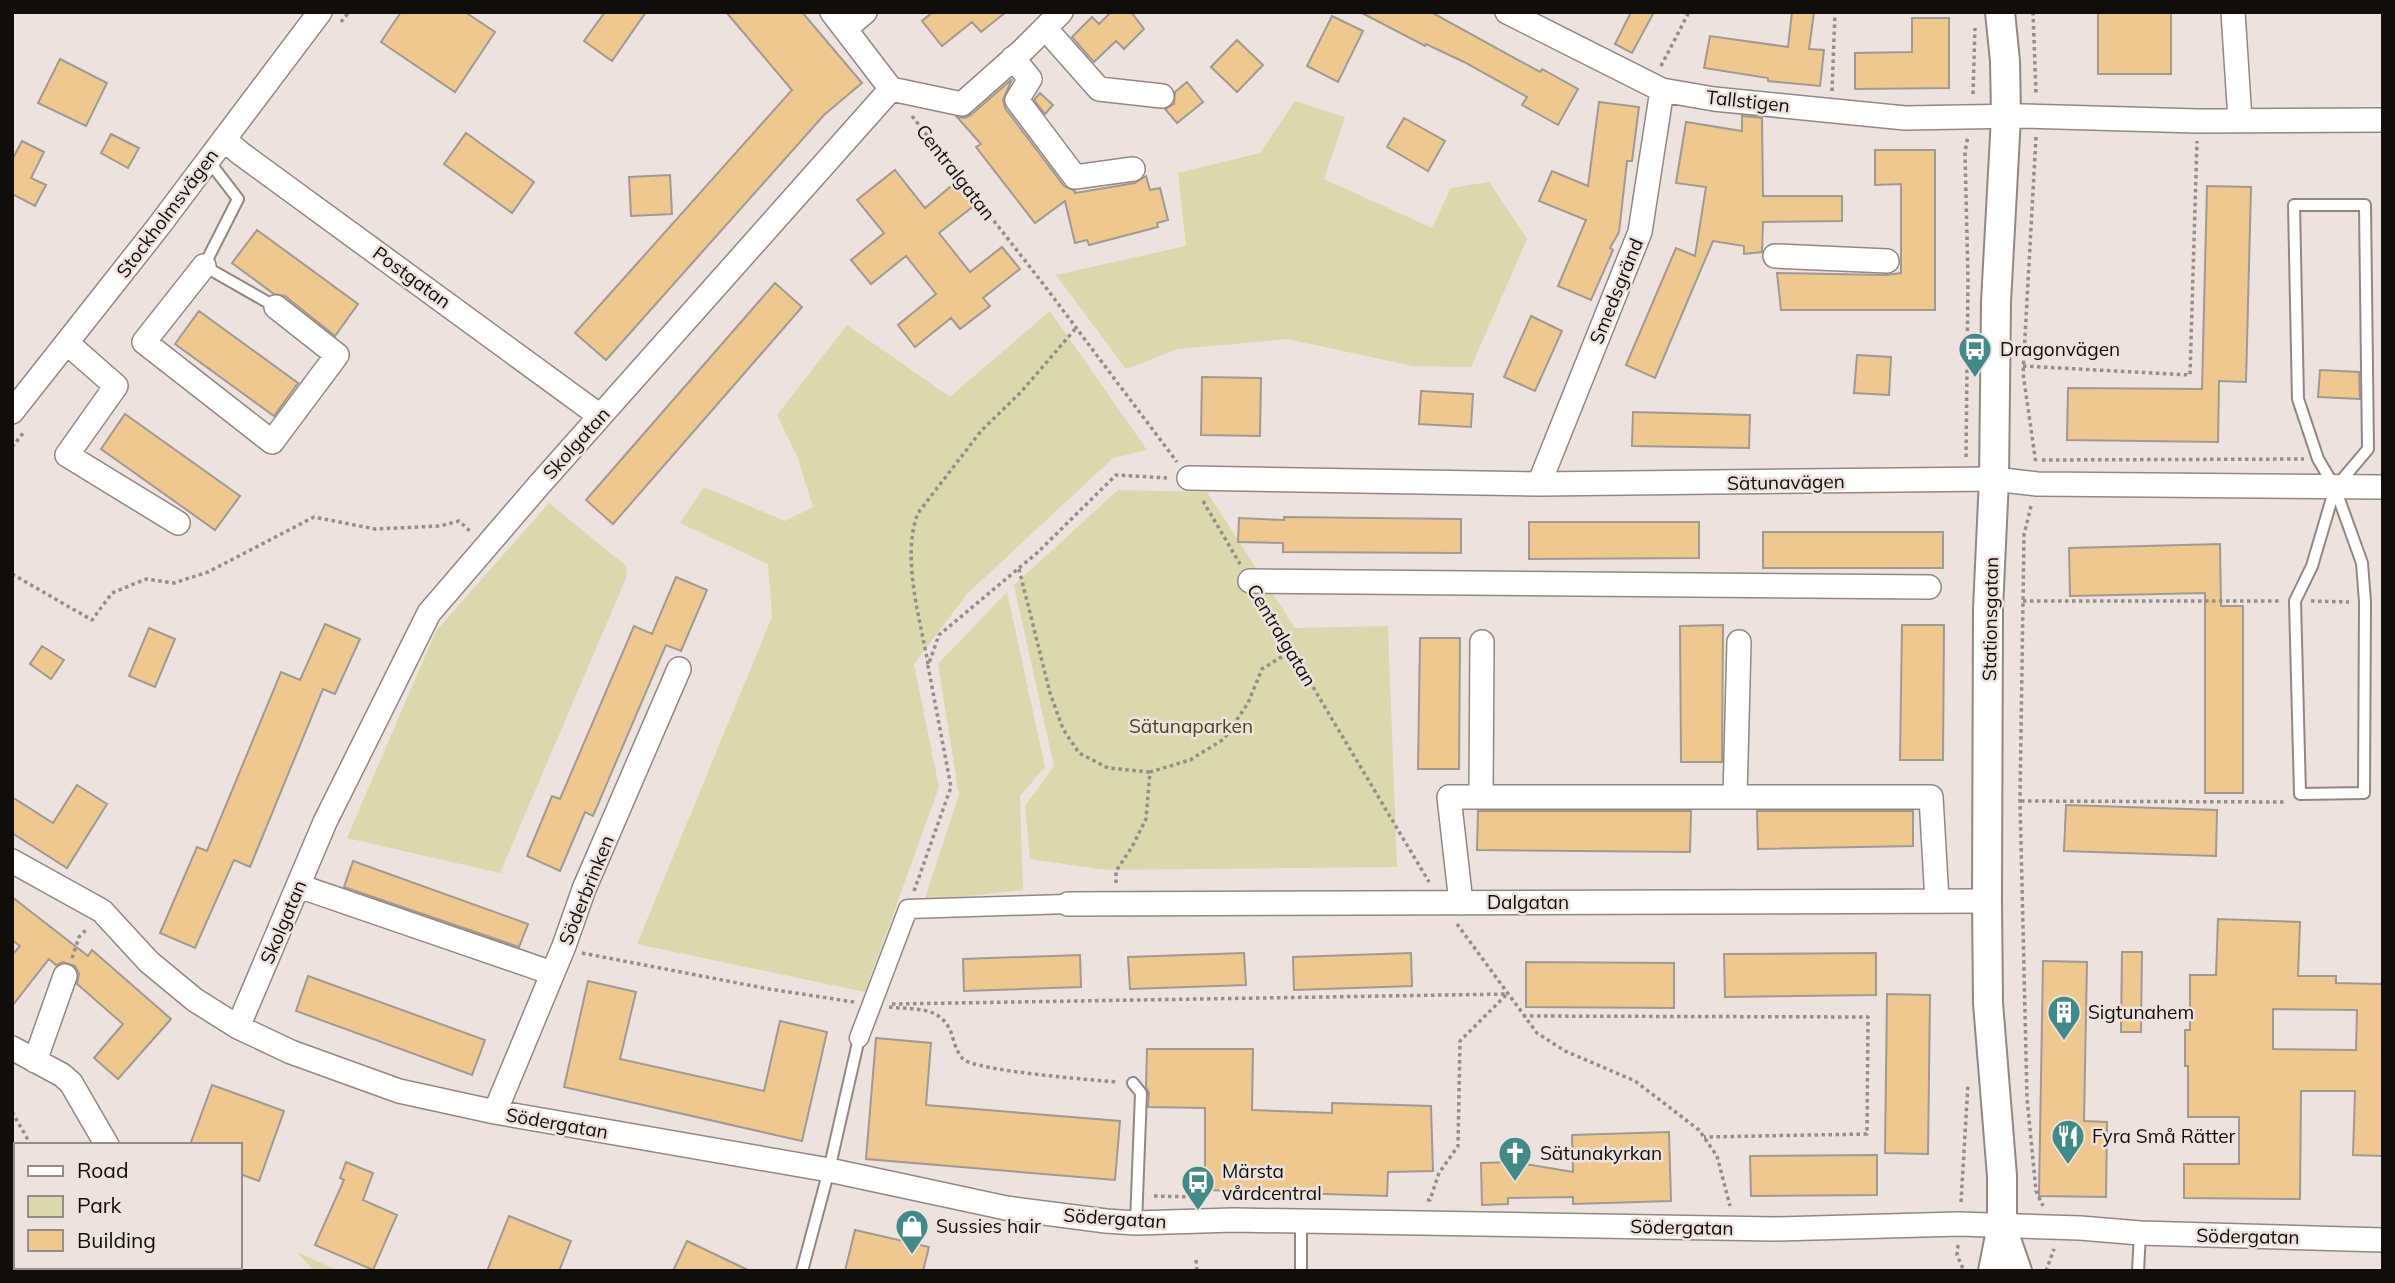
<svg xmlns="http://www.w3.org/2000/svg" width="2395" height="1283" viewBox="0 0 2395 1283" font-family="Mulish,sans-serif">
<rect width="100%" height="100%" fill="#ede2dd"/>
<path fill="#dad8ac" d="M1295,101l50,16 -21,62 108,49 19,-40 38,-6 38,57 -56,128 -58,-1 -126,-27 -109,10 -52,20 -70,-94 130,-29 -8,-73 82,-20z
M1050,311l97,139 -34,8 -146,136 -53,70 25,123 -74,205 -228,-48 135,-327 -4,-53 -88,-41 24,-36 81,34 28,-14 -16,-51 -20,-41 70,-90 103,72z
M1118,490l89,2 88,136 93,-2 9,241 -291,3 -76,-11 -5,-53 29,-40 -40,-181z
M549,503l77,63 1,10 -127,297 -153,-35 89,-207z
M1007,592l38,175 -25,29 3,94 -99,11 35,-106 -21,-131z
M297,1252l42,19h-25z"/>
<path fill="#efc890" stroke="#a09a92" stroke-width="2" fill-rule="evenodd" d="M401,12h64l30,20 -40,60 -74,-50z
M605,12h41l-34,49 -28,-20z
M726,12h76l60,71 -38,32 -218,245 -31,-27 217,-243z
M933,12h73l-25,20 -9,-10 -30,24 -20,-25z
M1111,12h20l13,17 -20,20 -8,-8 -22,21 -22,-25 20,-20 7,7z
M1360,12h71l109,60 2,-3 36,20 -20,36 -36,-20 5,-8 -63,-35 -38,-18 -1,2z
M1631,12h23l-22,41 -17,-9z
M1792,12h22l-5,37 15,1 -4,36 -52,-5v-3l-64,-10 6,-32 78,11z
M2098,12h73v62h-73z
M1332,16l31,15 -25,51 -31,-16z
M1912,18h37v70l-94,1v-36l57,-1z
M1237,40l26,25 -26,27 -26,-25z
M60,59l47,24 -21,43 -48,-23z
M1012,79l-9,21 2,8 59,78 11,5v2l60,-10 11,-7 4,14 10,-2 8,32 -11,3 1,4 -69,18 -2,-5 -12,3 -10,-42 -30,22 -59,-76 5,-3 -24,-27 8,1 6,-3z
M1187,82l16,20 -26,21 -12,-14 9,-5 1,-12z
M1040,93l13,12 -8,9 -11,-14z
M1599,102l40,5 -7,54h-5l-8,71 -9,16 3,2 -22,50 -33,-14 28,-66 -47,-19 13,-30 36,15z
M1742,116l20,2 1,78h79v25l-79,1 -1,30 -18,2v-8l-31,-5 -58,137 -29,-13 50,-117 19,8 11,-69 -30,-4 10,-61 56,9z
M1404,118l41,23 -17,30 -41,-24z
M466,133l68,49 -22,31 -68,-49z
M111,134l28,14 -11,20 -27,-15z
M22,141l22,11 -13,26 15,7 -11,21 -23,-12v-34z
M1875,150h60v160h-154l-4,-37 109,2 15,-2v-89l-26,1z
M895,170l30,38 31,-26 19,23 -36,28 31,39 32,-25 18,22 -37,29 7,8 -30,23 -9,-11 -36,29 -17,-22 38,-31 -30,-38 -35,28 -20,-24 33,-27 -27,-33z
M670,175l2,39 -41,2 -2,-39z
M2207,186l44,1 -5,195 -27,-1 -1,61 -151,-2 1,-52 134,1z
M257,230l101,74 -23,32 -50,-40 -11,-2 -42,-31z
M775,283l27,24 -189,217 -27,-24z
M199,311l99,72 -24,33 -99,-72z
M1531,316l31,15 -27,60 -31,-14z
M1857,355l34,2 -2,38 -35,-2z
M2320,370l39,2 1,27 -42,-2z
M1202,377l59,1 -1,58 -59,-1z
M1421,391l52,3 -2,33 -52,-3z
M1633,412l117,3 -1,33 -117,-2z
M125,414l115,82 -25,34 -114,-81z
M1284,517l177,2v34l-178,-1v-9l-45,-1 1,-24 45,2z
M1529,522h170v36l-170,1z
M1763,532h180v36h-180z
M2220,544l1,62h22v187h-38v-200l-135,3 -1,-48z
M676,577l31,13 -26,61 -15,-6 -73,171 -8,-4 -25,59 -33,-15 25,-60 8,3 74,-173 18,8z
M325,624l35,15 -25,55 -12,-5 -73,178 -16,-7 -39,88 -35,-15 37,-86 10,4 74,-179 19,8z
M1723,625l-1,137h-41l-1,-136z
M1902,625h42l-1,135h-43z
M149,628l26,11 -20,48 -26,-11z
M1420,638h40l-1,131h-41z
M42,646l22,14 -13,19 -21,-15z
M77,785l30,19 -40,64 -55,-35v-36l41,26z
M2066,805l151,5 -1,46 -152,-5z
M1478,811h213l-1,41 -213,-2z
M1757,811h156v35l-155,3z
M353,861l175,63 -9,23 -175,-60z
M12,897l76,59 4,-6 79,69 -53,60 -24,-21 29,-34 -46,-40 2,-10 -4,-8 -12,-4 -7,3 -7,-6 -37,47v-51l8,-9 -8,-6z
M2218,919l82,3 -2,54h38v7l47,1v172l-30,-1 2,-64h-54l-1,108 -116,-1v-34h55v-47h-51v-51h-3v-36h5v-55h26zM2273,1009l84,1 -1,40 -83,-1z
M2122,952h20l-1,80h-20z
M1244,953l2,32 -116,4 -2,-32z
M1411,953l1,33 -118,4 -1,-33z
M1876,953v42l-151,2 -1,-43z
M1080,955l1,32 -117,4 -1,-32z
M2043,961l44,1 -3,159 23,1 -1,75 -67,-1z
M1526,962l148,1v45l-148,-1z
M308,976l177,64 -13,35 -176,-64z
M588,981l48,11 -16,67 144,32 16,-70 47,11 -25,109 -238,-54z
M1887,994l43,1 -2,159 -43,-1z
M876,1038l55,5 -5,62 194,16 -5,59 -249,-21z
M1147,1049h106l-1,61 80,3v-10l99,3 2,65 -45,1 -1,24 -182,-6v-82l-57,-1 1,-14 -3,-6z
M212,1085l72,26 -25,70 -19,-7v-29h-50z
M1669,1132l2,69 -98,3v-7l-65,1v6l-26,1 -1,-42 33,-1 59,10 -1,-37z
M1877,1155v40l-126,1 -1,-40z
M346,1162l27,11 -10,27 34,15 -24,55 -58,-25 29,-65 -4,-2z
M509,1216l62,25 -12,30h-72z
M855,1230l74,17 -6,24h-78z
M687,1241l63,30h-77z"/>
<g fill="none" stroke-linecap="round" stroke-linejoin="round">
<defs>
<path id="service" d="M208,160l30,39 -34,67 72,41
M2334,486l-16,-27 -20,-60 -4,-194h71l3,244 -33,39 -23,78 -17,35 5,193 64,-1 1,-191 -3,-39 -27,-75
M1133,1083l8,10 -5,130
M802,1271l27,-101 30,-132
M1301,1271v-50
M2138,1271l2,-38"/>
<path id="pedestrian" d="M859,1038l49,-129 160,-5"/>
<path id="minor" d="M832,12l59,77
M1507,12l155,78 52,9 191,19 117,-2 175,5 186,-1
M2233,12l7,108
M1045,28l54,61 63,7
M845,29l20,-17
M1013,58l17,21 -13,21 58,77 58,-8
M891,89l71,15 62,-55 37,-37
M224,139l16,14 360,263
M1775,256l112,5
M204,266l-60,76 128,100 65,-87 -61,-48
M67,343l49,43 -49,69 111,68
M12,412l146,-185 162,-215
M1189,478l350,6 455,-5 43,5 346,3
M1539,484l101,-252 22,-142
M1250,581l679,6
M1481,797l1,-155
M1735,797l4,-155
M12,861l90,50 47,51 46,38 43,27 53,25 108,39 96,21 334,58 177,38 100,13 30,2 98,-3 540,9 185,-5 121,4 60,5 243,7
M299,886l253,87
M1461,903l-12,-106h482l6,104
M1068,904l919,-3
M238,1027l87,-205 104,-209 110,-128 352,-396
M12,1048l50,27 9,8 36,62
M35,1061l30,-85
M495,1112l69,-166 20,-57 95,-220
M212,1267l6,4"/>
<path id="tertiary" d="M2002,1228l15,43
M1993,1271l9,-45v-50l-14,-173 -1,-102 1,-292 6,-130 2,-177 10,-185 -1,-56 -5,-49"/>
</defs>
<use href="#service" stroke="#928883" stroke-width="14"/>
<use href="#pedestrian" stroke="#928883" stroke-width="21"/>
<use href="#minor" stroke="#928883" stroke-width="26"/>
<use href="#tertiary" stroke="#928883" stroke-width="32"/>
<path stroke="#958e8a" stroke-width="3.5" stroke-dasharray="3.5 3.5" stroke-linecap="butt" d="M2033,12l3,82
M341,22l8,-10
M1661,66l28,-54
M1832,91l3,-79
M1973,94l2,-66
M912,116l132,169 133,177
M2036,137l-13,236 13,91
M2023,366l167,9 7,-234
M12,447l12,-15
M1966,457l2,-177 -3,-128 3,-16
M2042,460l262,-1
M1203,501l37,63
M2031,506l-7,29 -4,265 7,298 9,93 7,15
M1019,569l31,124 13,36 16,24 29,15 42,4
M12,574l80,46 20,-27 34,-14 28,4 34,-11 106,-55 61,12 65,-3 19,-5 12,11
M2023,601h256
M2311,601l38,1
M1263,603l166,279
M928,664c-8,-46 -27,-107 -10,-151l63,-82 40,-39 55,-64
M2021,801l265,1
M1116,883v-12l16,-24 14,-28 4,-47 40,-12 34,-21 24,-36 14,-34 29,-18
M914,891l37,-104 -23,-121 11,-31 98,-82 79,-78 51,3
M1457,924l80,109 28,18 70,30 64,49 18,26 13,50
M582,953l187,36 85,13
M72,958l7,-21 9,-9
M892,1004l615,-10
M889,1007c26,3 53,-2 63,28 2,7 5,18 11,24 13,12 130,21 154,23
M1523,1016l345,1 -1,117 -163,3
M12,1112l19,33
M1154,1196l41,1
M1427,1200h3l9,-27 19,-27 2,-105 47,-47
M1961,1202l7,-118
M1958,1245l-1,10 7,16
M1196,1260l1,11
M100,1267l3,4
M2046,1271l8,-22"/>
<use href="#service" stroke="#fff" stroke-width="10"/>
<use href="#pedestrian" stroke="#fff" stroke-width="18"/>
<use href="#minor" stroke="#fff" stroke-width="23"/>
<use href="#tertiary" stroke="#fff" stroke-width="28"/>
</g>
<defs>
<symbol id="bus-pin" viewBox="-11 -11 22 30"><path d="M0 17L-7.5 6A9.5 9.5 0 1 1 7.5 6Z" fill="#428a88" stroke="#ede2dd"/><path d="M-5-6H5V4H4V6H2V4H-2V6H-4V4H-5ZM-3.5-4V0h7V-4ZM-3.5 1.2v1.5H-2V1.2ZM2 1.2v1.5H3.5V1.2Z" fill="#fff"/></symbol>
<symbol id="building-pin" viewBox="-11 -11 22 30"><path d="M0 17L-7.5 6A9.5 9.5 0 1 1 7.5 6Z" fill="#428a88" stroke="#ede2dd"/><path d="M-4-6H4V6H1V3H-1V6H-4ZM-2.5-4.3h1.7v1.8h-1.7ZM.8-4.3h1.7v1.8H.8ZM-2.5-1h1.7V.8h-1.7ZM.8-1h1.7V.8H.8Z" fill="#fff"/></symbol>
<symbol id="restaurant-pin" viewBox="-11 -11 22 30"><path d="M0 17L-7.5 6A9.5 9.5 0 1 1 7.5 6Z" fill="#428a88" stroke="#ede2dd"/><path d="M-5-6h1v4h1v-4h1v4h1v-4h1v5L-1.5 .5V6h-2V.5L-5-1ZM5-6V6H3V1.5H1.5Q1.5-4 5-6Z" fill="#fff"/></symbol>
<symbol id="church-pin" viewBox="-11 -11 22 30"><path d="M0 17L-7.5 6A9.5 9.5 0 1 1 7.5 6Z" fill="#428a88" stroke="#ede2dd"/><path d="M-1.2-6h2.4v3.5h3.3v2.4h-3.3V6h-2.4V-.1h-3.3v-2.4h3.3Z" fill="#fff"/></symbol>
<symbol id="shop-pin" viewBox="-11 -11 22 30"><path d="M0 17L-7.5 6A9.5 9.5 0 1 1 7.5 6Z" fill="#428a88" stroke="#ede2dd"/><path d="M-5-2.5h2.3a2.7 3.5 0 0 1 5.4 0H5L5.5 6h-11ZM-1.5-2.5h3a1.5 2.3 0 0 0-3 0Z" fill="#fff"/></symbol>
</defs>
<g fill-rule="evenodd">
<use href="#bus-pin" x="1956" y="330" width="38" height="52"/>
<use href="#building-pin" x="2045" y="993" width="38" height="52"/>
<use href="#restaurant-pin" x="2049" y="1117" width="38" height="52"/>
<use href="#church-pin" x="1496" y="1134" width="38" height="52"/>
<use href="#bus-pin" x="1179" y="1163" width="38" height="52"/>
<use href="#shop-pin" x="893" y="1207" width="38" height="52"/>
</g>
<g text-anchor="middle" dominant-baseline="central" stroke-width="5" stroke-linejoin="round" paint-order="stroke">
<g font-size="19" fill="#100d0b" stroke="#ede2dd">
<text transform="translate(1748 101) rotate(6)">Tallstigen</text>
<text transform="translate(956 172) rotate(52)">Centralgatan</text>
<text transform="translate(167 213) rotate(-53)">Stockholmsvägen</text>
<text transform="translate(412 277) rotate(36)">Postgatan</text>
<text transform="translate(1616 291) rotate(-68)">Smedsgränd</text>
<text transform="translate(576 443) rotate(-48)">Skolgatan</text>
<text transform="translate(1786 482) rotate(-1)">Sätunavägen</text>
<text transform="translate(1990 619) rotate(-89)">Stationsgatan</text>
<text transform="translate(1282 635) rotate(59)">Centralgatan</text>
<text transform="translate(586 890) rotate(-68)">Söderbrinken</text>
<text x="1528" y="902">Dalgatan</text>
<text transform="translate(283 922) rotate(-67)">Skolgatan</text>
<text transform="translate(557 1123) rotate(10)">Södergatan</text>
<text transform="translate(1115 1218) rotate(4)">Södergatan</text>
<text transform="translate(1682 1227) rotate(1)">Södergatan</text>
<text transform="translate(2248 1236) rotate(1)">Södergatan</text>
</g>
<g font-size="19" fill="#100d0b" stroke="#ede2dd" text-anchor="start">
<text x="2000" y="349">Dragonvägen</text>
<text x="2088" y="1012">Sigtunahem</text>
<text x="2092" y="1136">Fyra Små Rätter</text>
<text x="1540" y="1153">Sätunakyrkan</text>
<text x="1222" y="1171">Märsta<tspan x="1222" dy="22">vårdcentral</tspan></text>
<text x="936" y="1226">Sussies hair</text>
</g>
<g font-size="19" fill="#4a4615" stroke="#ede2dd">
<text x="1191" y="726">Sätunaparken</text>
</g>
</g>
<rect width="2395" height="1283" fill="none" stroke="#100d0b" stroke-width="28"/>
<rect x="14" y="1143" width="228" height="126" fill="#ede2dd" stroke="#958d89" stroke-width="2"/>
<rect x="28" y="1166" width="35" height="10" fill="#ffffff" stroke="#958d89" stroke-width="2"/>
<text x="77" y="1178" font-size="21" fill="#100d0b">Road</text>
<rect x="28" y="1196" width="35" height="21" fill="#dad8ac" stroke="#958d89" stroke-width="2"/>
<text x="77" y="1213" font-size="21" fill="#100d0b">Park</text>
<rect x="28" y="1230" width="35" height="21" fill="#efc890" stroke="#958d89" stroke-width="2"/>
<text x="77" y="1248" font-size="21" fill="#100d0b">Building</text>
</svg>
